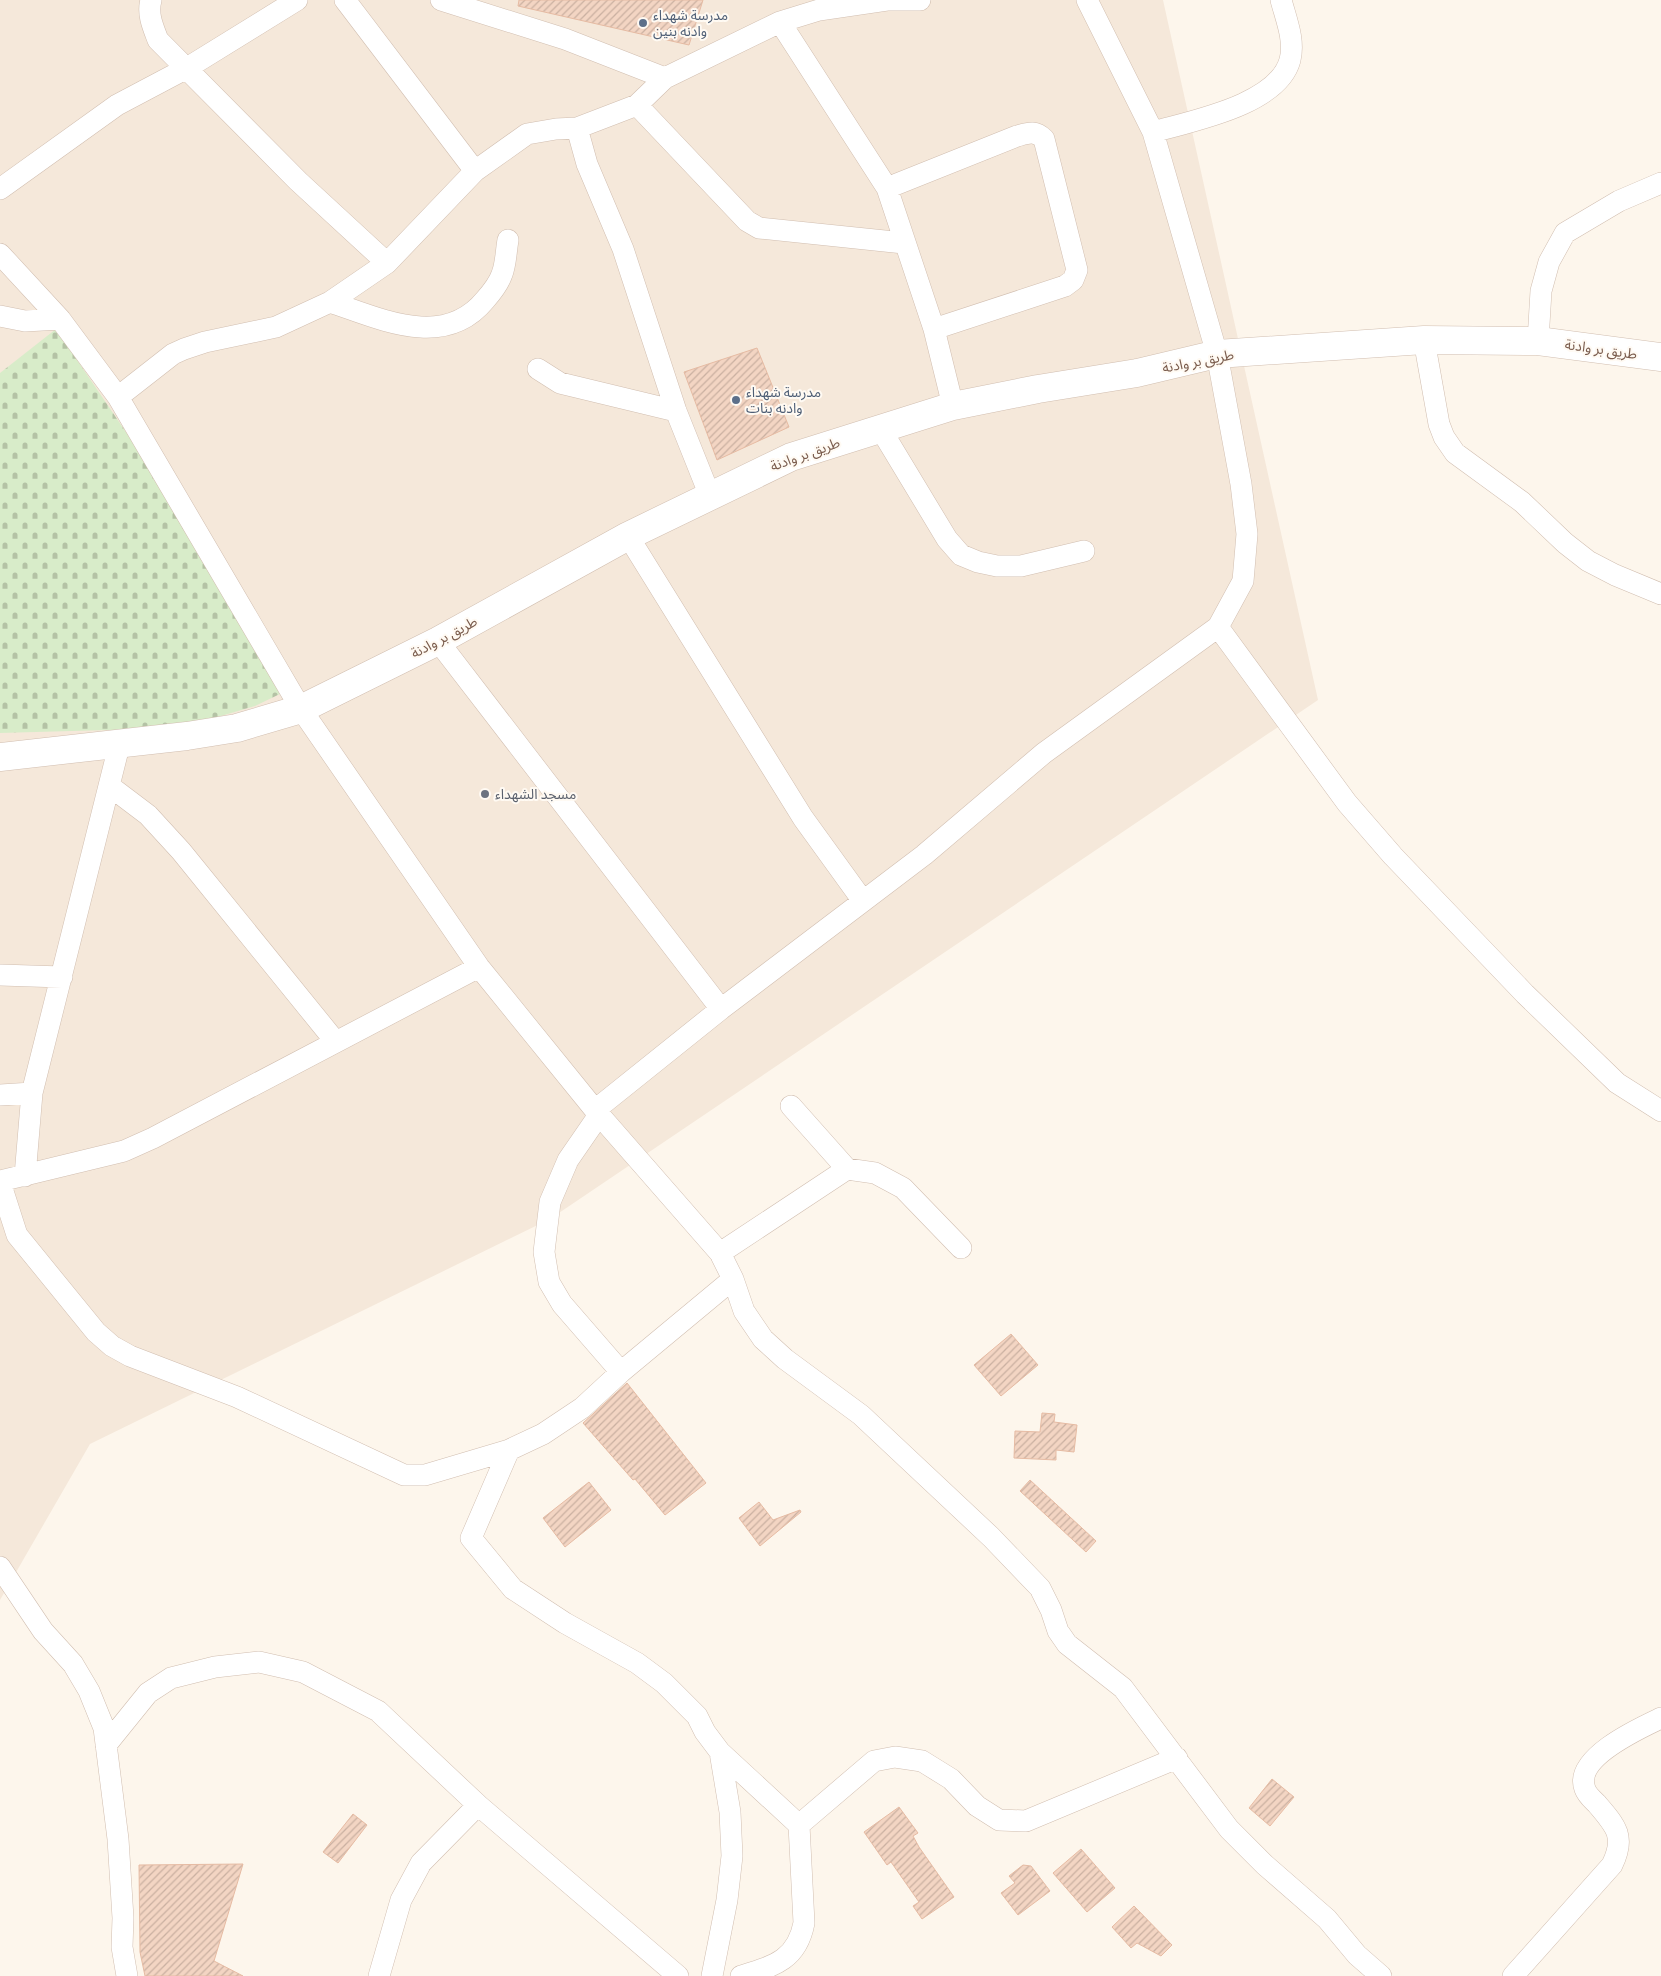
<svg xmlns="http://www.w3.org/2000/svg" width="1661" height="1976" viewBox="0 0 1661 1976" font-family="'Roboto Condensed','Noto Sans Arabic',sans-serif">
<defs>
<pattern id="cemetery-stones" width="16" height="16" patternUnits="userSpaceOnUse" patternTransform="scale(1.25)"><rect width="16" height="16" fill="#d8ecc9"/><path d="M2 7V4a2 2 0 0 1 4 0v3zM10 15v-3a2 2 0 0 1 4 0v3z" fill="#b4c2a5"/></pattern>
<pattern id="building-hatch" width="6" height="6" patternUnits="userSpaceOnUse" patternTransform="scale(1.25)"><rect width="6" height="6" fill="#f3d5c3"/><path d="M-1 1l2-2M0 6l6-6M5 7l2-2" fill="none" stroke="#cab0a1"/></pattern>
</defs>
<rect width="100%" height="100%" fill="#fdf6ec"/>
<path fill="#f5e8da" d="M0,0h1163l155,700 -768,519 -460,225 -90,156z"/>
<path fill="url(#cemetery-stones)" d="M56,329l95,140 131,224 -27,13 -75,22 -180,5v-360z"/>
<path fill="url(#building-hatch)" stroke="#e6bba3" d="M519,0h184l-14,45 -171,-39z
M757,348l32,79 -72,33 -33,-88z
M1011,1334l27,31 -37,31 -27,-31z
M627,1383l79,100 -41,32 -30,-36 -2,1 -50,-57z
M1042,1413l13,1 -1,8 23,3 -3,27 -18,-2v10l-42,-2 1,-27 25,1z
M1030,1480l66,61 -10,11 -66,-61z
M589,1482l22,28 -46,37 -22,-29z
M759,1502l14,18 27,-10 1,2 -41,34 -21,-28z
M1272,1779l22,18 -24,29 -21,-18z
M899,1807l19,26 -5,3 6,11 35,50 -32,22 -9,-13 6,-4 -28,-40 -4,3 -23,-33z
M353,1814l14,11 -29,38 -15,-11z
M1081,1849l34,39 -28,24 -34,-39z
M243,1864l-29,97 29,15h-98l-5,-24 -1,-87z
M1023,1865l8,1 19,25 -32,24 -17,-22 14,-10 -6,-7z
M1134,1906l38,39 -11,11 -24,-13 -6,5 -19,-21z"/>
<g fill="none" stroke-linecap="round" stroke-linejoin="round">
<defs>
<path id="minor" d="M151,0c-4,14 2,27 7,40l140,141 89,82
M345,0l130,171
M441,0l124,39 100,39
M780,22l107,166 47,141 19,77
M637,105l110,116 12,7 145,15
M577,128l10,36 36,85 53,162 34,85
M1153,132c38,-11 125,-27 137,-72 5,-20 -4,-41 -9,-60
M887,188l130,-52c11,-3 18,-6 27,3l33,131 -4,10 -8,6 -131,43
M0,189l117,-84 70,-37 110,-68
M0,254l60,65 58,78 183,312 178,258 116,143 125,143 13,26 11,32 19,28 22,20 76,56 130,122 49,51 11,22 7,21 9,13 56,44 106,141 36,36 62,54 30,36 24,21
M330,302c51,17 114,48 155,-2 7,-8 14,-17 17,-26 4,-10 4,-23 6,-34
M0,316l25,5 35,-2
M1424,340l15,84 5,13 11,16 67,49 43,41 23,18 27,14 46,19
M1538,341l3,-50 8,-29 16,-29 54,-32 42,-18
M538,369l22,14 116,28
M118,397l55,-43 11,-5 21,-7 71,-15 54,-25 57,-39 88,-92 52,-37 29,-5 21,-1 60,-23 28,-27 115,-56 39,-12 68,-10h33
M880,428l67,111 14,16 17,7 19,4h24l63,-15
M628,536l175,282 60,83
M1218,627l129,176 46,53 132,138 92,89 44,28
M438,641l283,368
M111,787l37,28 33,36 154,190
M0,975l62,2
M0,1095l32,-2
M791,1106l56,63
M595,1110l126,-101 203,-154 120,-102 174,-126 25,-46 4,-47 -6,-50 -24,-130 -64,-222 -66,-132
M599,1115l-31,45 -18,42 -6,50 5,30 13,22 59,68
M25,1176l7,-83 88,-351
M0,1181l124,-30 29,-13 326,-171
M0,1182l17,53 79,97 16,14 18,10 107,41 167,78h21l84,-25 34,-16 39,-26 39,-36 112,-93
M720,1253l127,-84 28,4 28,15 58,60
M509,1450l-38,88 42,51 52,34 72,40 27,20 33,33 8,16 15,20 10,60 2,44 -5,44 -15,76
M0,1567l43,64 30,33 16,27 15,37 14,111 5,79 -1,29 5,29
M106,1745l42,-52 23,-15 44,-11 44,-5 44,10 75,39 100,94 200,171
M720,1752l79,73 75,-64 21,-4 27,4 29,18 26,27 22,14 27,1 151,-63
M379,1976l22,-76 20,-37 57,-58
M741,1976c33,-10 56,-16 63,-53l-5,-98
M1513,1976l99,-111c14,-28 4,-39 -15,-61 -4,-4 -10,-9 -12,-15 -12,-31 55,-61 76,-71"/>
<path id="tertiary" d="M0,757l187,-21 50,-8 64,-19 137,-68 190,-105 163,-79 162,-51 85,-17 99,-16 80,-19 207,-14 114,1 123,16"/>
</defs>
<use href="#minor" stroke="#d1beb0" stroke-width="22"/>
<use href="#tertiary" stroke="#d1beb0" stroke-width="29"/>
<use href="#minor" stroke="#fff" stroke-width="21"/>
<use href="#tertiary" stroke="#fff" stroke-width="28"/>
</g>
<g fill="#5c6f8a" stroke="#fffaf3" stroke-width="2">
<circle cx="643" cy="23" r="5"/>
<circle cx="736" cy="400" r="5"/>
</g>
<circle fill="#6b7280" stroke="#fffaf3" stroke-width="2" cx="485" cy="794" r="5"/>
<g text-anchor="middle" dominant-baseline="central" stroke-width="4" stroke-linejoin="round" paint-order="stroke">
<g font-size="14" fill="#4e5e75" stroke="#fffaf3" text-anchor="start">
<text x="653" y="15">مدرسة شهداء<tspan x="653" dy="16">وادنه بنين</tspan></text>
<text x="746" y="392">مدرسة شهداء<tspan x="746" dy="16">وادنه بنات</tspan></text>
</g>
<g font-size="14" fill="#7a5c4d" stroke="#fffaf3">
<text transform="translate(1601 349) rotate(8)">طريق بر وادنة</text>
<text transform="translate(1198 361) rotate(-11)">طريق بر وادنة</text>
<text transform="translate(805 454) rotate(-20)">طريق بر وادنة</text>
<text transform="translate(444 637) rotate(-28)">طريق بر وادنة</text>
</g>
<g font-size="14" fill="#5b616d" stroke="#fffaf3" text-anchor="start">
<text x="495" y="794">مسجد الشهداء</text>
</g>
</g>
</svg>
